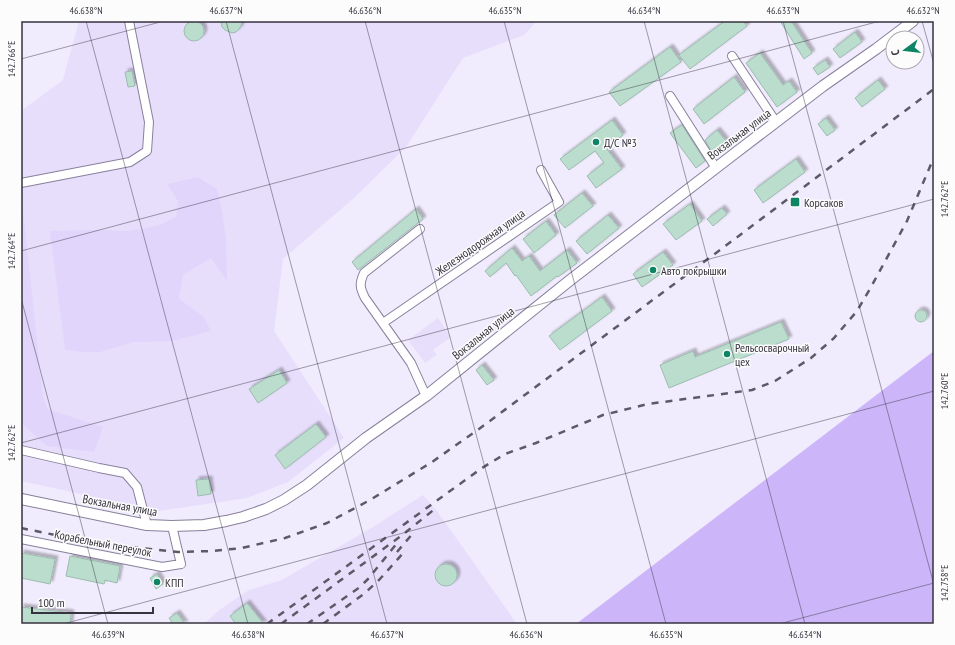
<svg xmlns="http://www.w3.org/2000/svg" width="955" height="645" viewBox="0 0 955 645" font-family="'PT Sans Narrow',sans-serif">
<defs>
<filter id="shadow"><feDropShadow dx="3" dy="-3" stdDeviation="1" flood-color="#0004"/></filter>
</defs>
<rect width="100%" height="100%" fill="#f0ebfd"/>
<path fill="#e7defc" d="M79,21h458l-13,14 -61,23 -57,89 -52,51 -71,61 -9,72 70,107 -56,44 -41,16 -88,13 -138,-30v-370l42,-31z
M438,318l13,19 -18,13 4,5 -12,8 -17,-23z
M423,495l14,16 80,113h-313l14,-13 31,-21 33,-10 91,-53z"/>
<path fill="#e1d5fc" d="M198,177l19,12 5,23 4,27 1,42 -16,-23 -28,17 -4,24 24,17 8,15 -39,10 -38,1 -34,10h-17l-18,-2 -15,-119 48,-1 30,1 29,-5 19,-9 2,-16 -11,-17z
M21,201h1l21,195 4,13 56,18 -9,25 -47,-6 -26,-23z"/>
<path fill="#ccb6f9" d="M934,351v273h-358z"/>
<path fill="#bbddce" stroke="#9bbcae" filter="url(#shadow)" d="M184 31a10 10 0 1 1 20 0a10 10 0 1 1-20 0Z
M221,21h21l-1,5 -2,3 -3,3 -4,1 -7,-3 -3,-3z
M725,21h18l4,5 -57,43 -11,-14z
M780,21h11l21,32 -8,6z
M855,32l7,10 -22,16 -7,-9z
M670,47l11,15 -61,44 -11,-14z
M760,53l23,32 6,-4 8,11 -20,15 -31,-44z
M825,60l5,7 -12,8 -5,-7z
M132,71l3,15 -7,1 -3,-15z
M734,77l11,15 -41,32 -11,-15z
M878,80l7,9 -23,18 -7,-9z
M826,118l9,12 -8,6 -9,-12z
M612,120l11,15 -17,13 16,21 -26,19 -9,-12 17,-13 -9,-12 -26,19 -9,-11z
M682,125l23,36 -9,7 -26,-35z
M717,130l9,11 -14,11 -7,-12z
M796,159l9,13 -42,31 -9,-13z
M582,193l11,13 -28,22 -11,-13z
M690,204l12,17 -26,19 -13,-16z
M722,208l5,6 -14,12 -6,-7z
M416,209l7,10 -65,51 -6,-8z
M608,215l11,13 -32,26 -11,-13z
M546,221l10,14 -22,18 -11,-14z
M512,248l10,13 7,-5 11,15 27,-21 10,13 -19,14 -1,-1 -26,20 -15,-21 -1,1 -9,-13 -16,14 -5,-6z
M663,252l10,13 -31,22 -9,-13z
M602,297l10,14 -52,39 -11,-14z
M915 316a6 6 0 1 1 12 0a6 6 0 1 1-12 0Z
M781,322l8,17 -120,49 -9,-23 33,-14 2,6z
M482,365l12,15 -7,5 -11,-15z
M279,370l8,13 -29,20 -9,-14z
M316,424l10,13 -41,32 -10,-14z
M209,479l2,15 -13,2 -2,-16z
M21,553l34,6 -5,25 -29,-6z
M70,556l50,10 -3,17 -12,-3 -1,4 -38,-8z
M435 575a11 11 0 1 1 22 0a11 11 0 1 1-22 0Z
M157,574l6,10 -7,5 -6,-11z
M247,603l17,21h-28l-6,-8z
M21,607l50,6 -1,11h-49z
M177,613l8,11h-12l-4,-6z"/>
<g fill="none" stroke-linecap="round" stroke-linejoin="round">
<defs>
<path id="minor" d="M732,56l44,66
M670,96l46,72
M21,183l109,-21 17,-11 2,-29 -20,-101
M420,229l-56,44c-5,11 -4,15 1,25l46,65 15,33
M383,323l176,-121 -18,-32
M21,450l78,18 26,5 12,14 10,38
M21,539l141,28 19,-3 -9,-38"/>
<path id="major" d="M21,499l126,26 25,1 32,-1 22,-4 17,-4 23,-8 18,-9 23,-15 59,-47 60,-42 143,-115 165,-127 89,-68 53,-37 37,-28"/>
</defs>
<use href="#minor" stroke="#88809b" stroke-width="10"/>
<use href="#major" stroke="#88809b" stroke-width="12"/>
<use href="#minor" stroke="#fff" stroke-width="8"/>
<use href="#major" stroke="#fff" stroke-width="10"/>
<path stroke="#5d5966" stroke-width="2.5" stroke-dasharray="7 7" stroke-linecap="butt" d="M21,528l73,15 84,9 35,-1 29,-3 43,-10 42,-15 43,-23 62,-38 47,-33 241,-179 214,-161
M397,552l17,-20
M267,624l172,-125 43,-31 23,-14 31,-11 67,-28 45,-11 104,-14 23,-9 36,-23 23,-20 23,-27 14,-24 36,-66 27,-64
M281,624l120,-88 35,-28
M307,624l53,-37 8,-8 30,-37
M323,624l42,-31 14,-13 27,-30"/>
</g>
<path fill="none" stroke="#36323e" stroke-width="1" stroke-opacity="0.45" d="M86,21l162,603M226,21l161,603M365,21l162,603M504,21l162,603M644,21l161,603M783,21l151,564M922,21l12,43M21,59l143,-38M21,251l859,-230M21,298l87,326M21,443l913,-244M63,624l871,-233M779,624l155,-41"/>
<g fill="#0d8464" stroke="#fcfcfc" stroke-width="1.5">
<circle cx="596" cy="142" r="4"/>
<rect x="790" y="197" width="10" height="10" rx="2"/>
<circle cx="653" cy="270" r="4"/>
<circle cx="727" cy="354" r="4"/>
<circle cx="157" cy="582" r="4"/>
</g>
<g text-anchor="middle" dominant-baseline="central" stroke-width="3" stroke-linejoin="round" paint-order="stroke">
<g font-size="12" fill="#36323e" stroke="#fcfcfc">
<text transform="translate(739 134) rotate(-37)">Вокзальная улица</text>
<text transform="translate(480 242) rotate(-35)">Железнодорожная улица</text>
<text transform="translate(483 333) rotate(-39)">Вокзальная улица</text>
<text transform="translate(120 505) rotate(10)">Вокзальная улица</text>
<text transform="translate(103 543) rotate(11)">Корабельный переулок</text>
</g>
<g font-size="12" fill="#36323e" stroke="#fcfcfc" text-anchor="start">
<text x="604" y="142">Д/С №3</text>
<text x="804" y="202">Корсаков</text>
<text x="661" y="270">Авто покрышки</text>
<text x="735" y="347">Рельсосварочный<tspan x="735" dy="14">цех</tspan></text>
<text x="165" y="582">КПП</text>
</g>
</g>
<rect width="955" height="645" fill="none" stroke="#fcfcfc" stroke-width="44"/>
<g transform="translate(905 50) rotate(255)"><circle r="19" fill="#fcfcfc" stroke="#adabb0"/>
<path d="M0-3L7 15L0 10L-7 15Z" fill="#0d8464"/>
<text y="-6" font-size="11" font-weight="bold" text-anchor="middle" fill="#36323e">С</text>
</g>
<path d="M32 607v6h121v-6" fill="none" stroke="#36323e" stroke-width="2"/>
<text x="38" y="607" font-size="12" fill="#36323e" stroke="#fcfcfc" stroke-width="3" paint-order="stroke">100 m</text>
<rect x="22" y="22" width="911" height="601" fill="none" stroke="#36323e" stroke-width="1.5"/>
<g font-size="10" text-anchor="middle" fill="#36323e">
<text x="86" y="14">46.638°N</text>
<text x="226" y="14">46.637°N</text>
<text x="365" y="14">46.636°N</text>
<text x="505" y="14">46.635°N</text>
<text x="644" y="14">46.634°N</text>
<text x="783" y="14">46.633°N</text>
<text x="923" y="14">46.632°N</text>
<text transform="translate(11 59) rotate(-90)" y="4">142.766°E</text>
<text transform="translate(944 199) rotate(-90)" y="4">142.762°E</text>
<text transform="translate(11 251) rotate(-90)" y="4">142.764°E</text>
<text transform="translate(944 391) rotate(-90)" y="4">142.760°E</text>
<text transform="translate(11 443) rotate(-90)" y="4">142.762°E</text>
<text transform="translate(944 583) rotate(-90)" y="4">142.758°E</text>
<text x="108" y="638">46.639°N</text>
<text x="248" y="638">46.638°N</text>
<text x="387" y="638">46.637°N</text>
<text x="526" y="638">46.636°N</text>
<text x="666" y="638">46.635°N</text>
<text x="805" y="638">46.634°N</text>
</g>
</svg>
